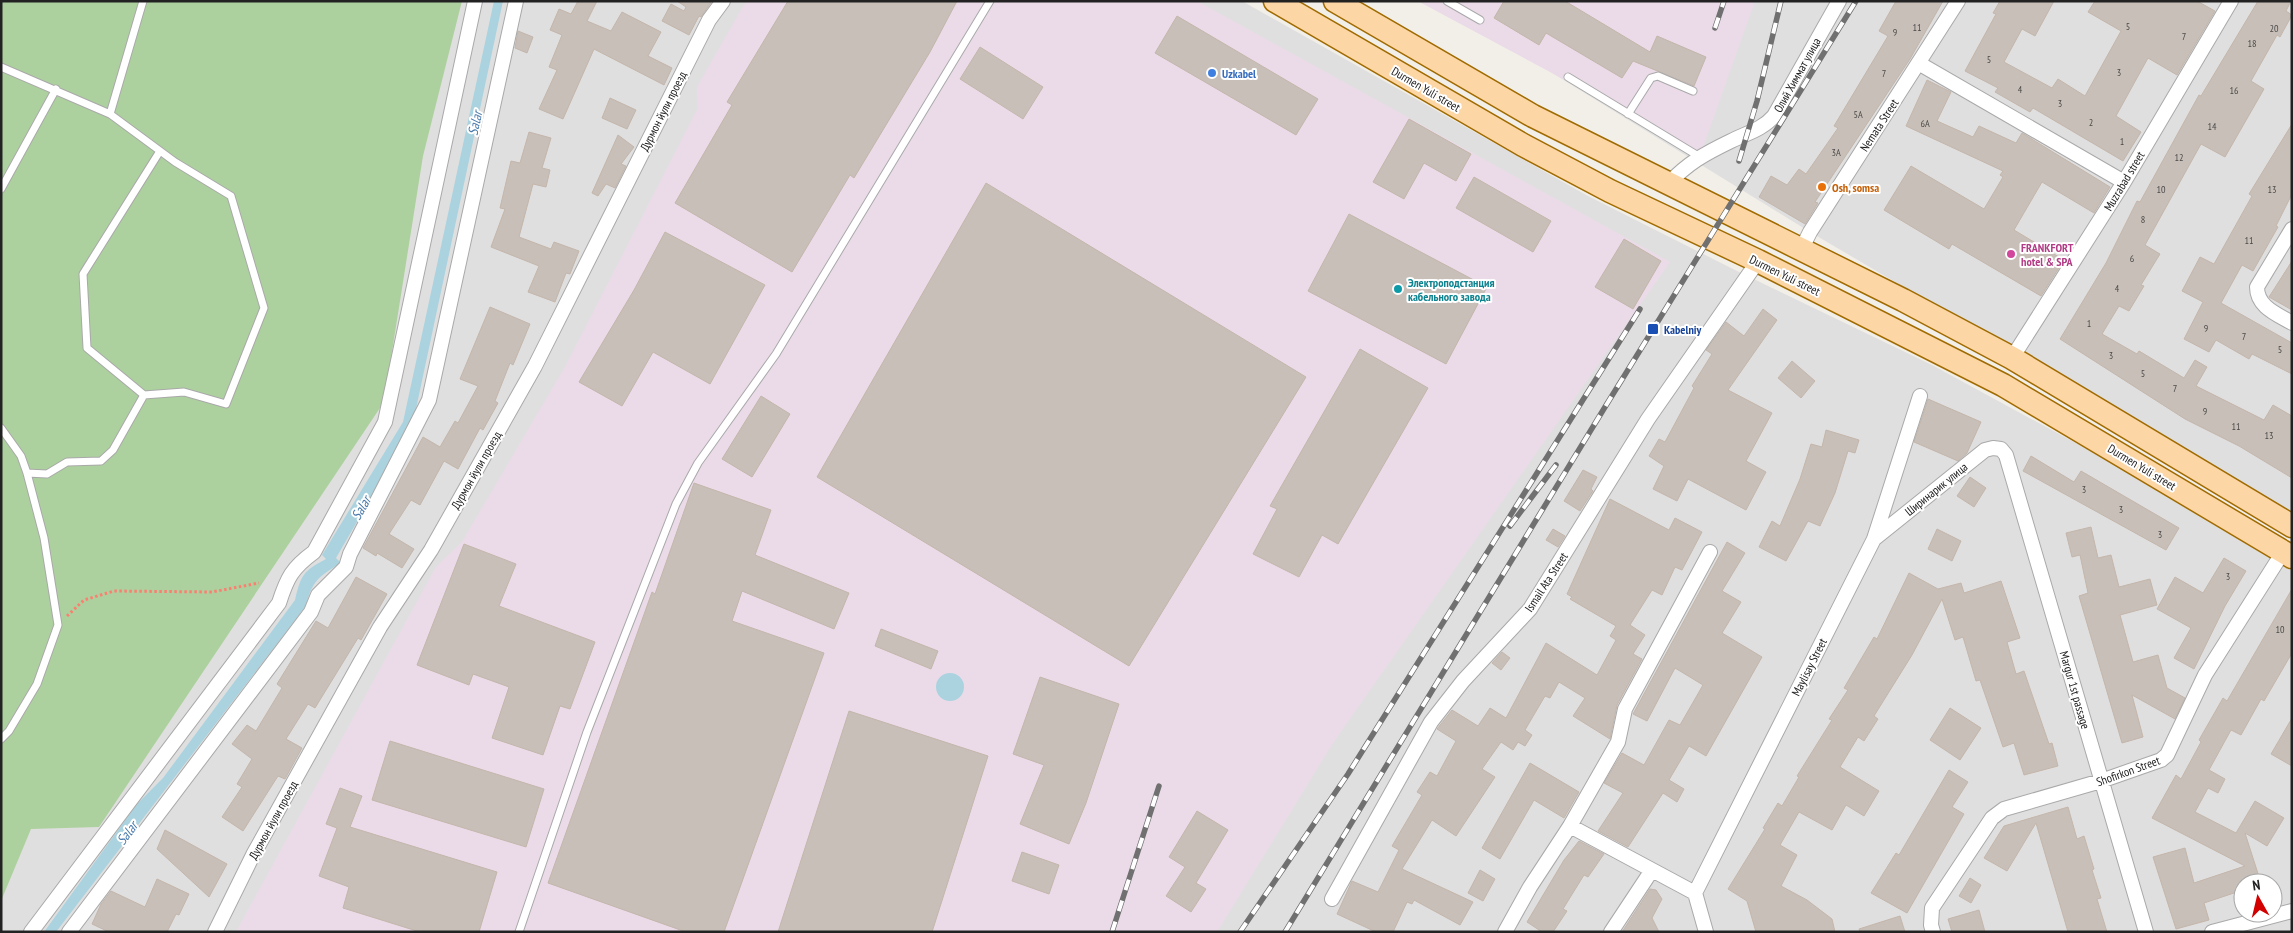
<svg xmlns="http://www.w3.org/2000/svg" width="2293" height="933" viewBox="0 0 2293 933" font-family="'PT Sans Narrow',sans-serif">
<rect width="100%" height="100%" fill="#f2efe9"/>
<path fill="#e0dfdf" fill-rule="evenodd" d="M1,1h1241l346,195 147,74 197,95 186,101 174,105v361h-2291zM2243,883h30v30h-30z
M1418,1h874v514l-482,-283 -261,-161z"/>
<path fill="#ebdbe8" d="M750,1h447l473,261 -337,481 -116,189h-981l200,-365 26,-25 103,-175 133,-259 -1,-21 47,-82z
M1418,1h337l-54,152z"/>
<path fill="#add19e" d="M1,1h461l-39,155 -39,246 -285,425 -68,2 -30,72z"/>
<path fill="#aad3df" d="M494,1h9l-90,422 -6,13 -71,122 5,5c-22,13 -29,18 -35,43l-250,326h-12l93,-128 26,-26 132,-178c6,-25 8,-29 31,-41l-4,-4 81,-133z
M936 687a14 14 0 1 1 28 0a14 14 0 1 1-28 0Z"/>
<path fill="#c7bfb8" stroke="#c4b6ab" d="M578,1h19l-10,20 24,10 11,-19 39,20 -13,24 24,12 -8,17 -70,-36 -31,70 -24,-10 18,-39 -8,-3 13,-32 -12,-5 9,-21 12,5z
M677,1h35l-11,16 -2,-1 -10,19 -27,-14 9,-17 13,7 2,-4z
M788,1h169l-27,51 -76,126 -4,-3 -58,97 -117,-69 57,-98 -5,-3z
M1504,1h61l85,51 7,-16 49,21 -12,29 -61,-25 -11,17 -76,-45 -7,12 -45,-27z
M1896,1h47l-33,58 -95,143 3,1 -13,21 -46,-27 12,-21 16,9 12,-16 7,5 32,-46 -4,-2 54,-90 -9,-5z
M2000,1h54l-19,35 -13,-7 -18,33 48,26 6,-9 27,17 36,-65 -33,-19 7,-11h102l18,10 -38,64 -29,-17 -32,58 25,16 -18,29 -90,-53 -3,4 -35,-20 3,-4 -33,-17 31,-57 -3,-1z
M2258,1h33l-5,10 6,4 -12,22 -3,-2 -26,46 13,8 -39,68 -24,-13 -56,101 15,9 -19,31 3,1 -15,25 -10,-5 -17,28 35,20 2,-3 45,27 11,-18 12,7 -11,19 68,34 9,-15 19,11v62l-53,-32 -54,-27 -125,-80 46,-76 31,-62 3,1 59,-107 2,1z
M1177,16l141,83 -22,36 -141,-82z
M518,31l15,6 -6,16 -12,-5z
M980,47l63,40 -20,32 -63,-40z
M1927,80l24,12 -14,29 36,16 6,-11 37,17 6,-10 88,54 -16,26 -52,-31 -28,48 50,30 -23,36 -89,-52 -3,5 -65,-39 27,-44 73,43 19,-32 -3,-2 3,-4 -97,-45z
M610,98l26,12 -9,19 -25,-11z
M1409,119l62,35 -15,27 -32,-18 -20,36 -31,-17z
M2292,124v70l-16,32 2,1 -25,44 -11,-6 -21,38 71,40v31l-40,-20 -3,5 -33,-19 -7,12 -25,-13 19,-37 -21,-11 18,-34 14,7 38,-68 -3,-2z
M529,132l22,6 -9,30 8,2 -4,17 -13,-3 -14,53 32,12 3,-7 25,9 -9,23 -4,-1 -11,29 -27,-10 11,-26 -48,-19 14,-38 -5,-1 11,-47 9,2z
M618,135l16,12 -13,17 5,2 -11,22 -9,-4 -8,12 -6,-3z
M1474,177l77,44 -18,31 -77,-44z
M986,183l320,194 -177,289 -312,-189z
M1349,214l138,73 -41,77 -138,-73z
M665,232l100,53 -55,99 -57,-32 -31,54 -43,-24 55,-92z
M1624,239l37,22 -28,48 -38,-22z
M2292,261v49l-23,-13z
M490,307l40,17 -17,41 -3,-2 -15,38 3,2 -15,27 -3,-2 -22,41 -14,-8 -24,44 -9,-5 -22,34 25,15 -12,19 -25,-15 -1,3 -13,-8 60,-111 17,10 15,-26 3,2 20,-37 -18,-7z
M1763,309l14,11 -49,70 44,23 -26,48 20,11 -20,38 -58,-31 -11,22 -24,-12 11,-23 -15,-10 10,-17 6,3 29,-54 -2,-2 20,-32 -6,-4 20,-28 18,14z
M1360,349l68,39 -90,156 -16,-9 -23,42 -46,-23 24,-45 -7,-3z
M1792,361l23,20 -14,17 -23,-20z
M761,396l29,18 -38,63 -30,-18z
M1928,399l53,23 -14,31 -9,8 -44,-19z
M1826,430l33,10 -4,13 -7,-2 -13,42 -15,33 -12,-5 -22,40 -27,-14 13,-26 8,5 20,-47 11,-35 11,3z
M2031,456l43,26 7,-11 98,57 -13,22 -143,-79z
M1583,470l14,7 -6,12 2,2 -13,20 -16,-10z
M1970,477l16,11 -12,19 -17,-11z
M694,483l77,27 -16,45 94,38 -15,36 -92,-38 -10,30 92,32 -100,279h-38l-138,-49 104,-291 3,2z
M1610,499l59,31 6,-12 27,14 -20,38 -7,-3 -13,28 -10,-5 -22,35 15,10 -12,19 9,5 -25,46 -7,34 -37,-23 12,-18 -26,-16 -9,16 -5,-2 -20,34 7,5 -7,11 -7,-4 -5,8 -12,-8 -19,27 13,8 -39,59 -24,-16 -30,49 71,33 -13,23 -46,-25 -2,4 -5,-2 -14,30h-17l-39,-18 15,-33 26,11 21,-42 -7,-4 30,-51 -5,-3 13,-20 7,4 19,-35 -19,-12 15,-19 26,16 12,-18 16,10 40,-75 51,32 19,-35 -6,-4 6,-10 -46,-27 2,-2 -5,-3z
M2091,527l7,31 13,-3 8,32 31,-8 7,26 -37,10 13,47 25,-7 9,33 18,10 -10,21 -43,-24 11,42 -21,6 -43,-147 9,-3 -8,-38 -8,2 -6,-24z
M1553,529l12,7 -7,11 -12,-7z
M1937,529l24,12 -9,20 -24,-12z
M1727,542l18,11 -23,38 19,11 -19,31 40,24 -56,99 -17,-10 -20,34 15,9 -7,13 -14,-9 -35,54 -30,-16 25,-38 -19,-10 18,-30 22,12 25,-45 11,5 23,-40 -28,-17 -28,53 -14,-7z
M464,544l52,20 -17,42 96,36 -25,67 -10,-3 -17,49 -51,-17 17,-51 -36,-13 -4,11 -52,-20z
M2224,558l22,13 -21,35 -31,63 -20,-11 17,-30 -34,-19 18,-32 28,16z
M1909,573l29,16 23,-6 3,10 37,-12 19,57 -13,4 9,32 8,-3 25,73 3,-1 6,23 -34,9 -10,-32 -11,4 -23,-67 -4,1 -13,-44 -8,3 -13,-41 -30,56 -38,61 4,3 -14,22 -6,-4 -18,30 39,24 -15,25 -18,-11 -14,25 -33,-18 -19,33 17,10 -16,31 26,14 25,19 3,13h-79l-9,-31 -19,-12 37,-60 -2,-1 15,-25 4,3 17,-29 -2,-1 35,-56 -3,-1 19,-29 -4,-2 30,-51 3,2z
M356,577l31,17 -26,46 -3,-2 -43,70 -7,-4 -22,35 16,9 -17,31 -7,-3 -35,55 -21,-14 20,-30 -5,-3 15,-25 -20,-15 15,-19 9,6 26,-43 -5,-4 39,-63 12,7z
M2292,589v64l-28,48 -3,-2 -20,36 -10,-5 -22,40 16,9 -7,14 -10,-5 -13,24 41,21 19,-32 29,17 -17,28 -22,-13 16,50h-18v7l-39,13 5,17 -33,9 -23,-72 32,-9 9,35 51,-17 -93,-48 24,-43 5,4 20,-37 -2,-2 24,-42 4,3z
M881,629l57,22 -7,18 -56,-23z
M1502,652l8,6 -9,12 -9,-7z
M1040,677l79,27 -33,99 -17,41 -49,-20 24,-59 -31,-11z
M1950,708l31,20 -21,32 -30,-20z
M849,711l139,45 -56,176h-154z
M2292,718v48l-21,-12z
M390,741l154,48 -18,58 -154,-47z
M1530,763l49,29 -15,26 -30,-18 -34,59 -18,-11z
M1949,770l19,12 -16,25 12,7 -57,99 -36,-20 25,-40 3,2z
M340,788l22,8 -12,31 147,45 -18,60h-59l-77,-24 6,-21 -30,-11 18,-48 -11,-4z
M2068,807l9,32 7,-3 10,33 -2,1 9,28 -4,1 10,33h-39l-32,-109 -29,48 -23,-13 20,-32z
M1197,811l31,19 -32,53 10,6 -15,23 -25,-16 19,-29 -16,-10z
M165,830l62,34 -18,33 -52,-48z
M1579,841l25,13 -16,23 -4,-2 -21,34 4,2 -14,21h-11l-15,-10 37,-62z
M1022,852l37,13 -10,29 -37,-13z
M1480,870l15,9 -12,22 -15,-8z
M1970,878l11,7 -10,18 -12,-7z
M157,879l32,15 -10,21 -3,-1 -9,18h-58l-17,-8 9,-20 10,-13 34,16z
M1650,889l6,1 6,9 -10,19 7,14h-37z
M1979,910l6,22h-33l-4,-13z
M1900,916l5,16h-45l-1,-3z"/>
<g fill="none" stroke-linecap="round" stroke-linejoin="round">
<defs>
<path id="lane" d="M1447,1l33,19
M1,67l109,47 65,48 56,34 33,112 -38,96 -42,-12 -40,3 -57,-47 -4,-74 77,-123
M1568,77l132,80
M110,114l33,-113
M1628,114l23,-36 7,-2 35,15
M1,189l55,-100
M1,428l20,28 6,17 17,65 14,87 -21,59 -28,47 -8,8
M27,473l20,1 20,-12 34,-1 12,-11 31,-55
M519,932l68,-200 89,-228 22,-41 78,-109 214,-353"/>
<path id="street" d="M1920,64l204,118
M1668,184c20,-21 36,-30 63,-43 16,-8 32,-12 43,-25l65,-115
M2292,229l-35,58c0,20 20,27 35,36
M1801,250l9,-18 148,-231
M2012,358l112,-176 107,-181
M1874,539l111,-89 8,-2 8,1 5,6 140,477
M1570,826l125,67
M1332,899l99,-177 32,-41 67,-72 118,-190 110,-158
M31,932l248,-329c8,-25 13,-35 35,-51l71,-130 90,-421
M69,932l242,-320 7,-17 28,-28 4,-13 79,-154 87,-399
M215,932l38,-77 127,-228 51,-77 104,-184 174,-346 14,-19
M1505,932l25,-45 40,-61 48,-84 7,-33 85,-157
M1611,932l41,-62
M1706,932l-11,-39 179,-354 46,-143
M1933,932l-2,-7 1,-17 60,-90 12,-9 97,-28 60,-21 6,-5 38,-80 78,-123
M2212,932l80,-21"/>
<path id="primary" d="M1275,1l248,144 87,46 148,70 245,124 289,172
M1335,1l198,115 370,184 109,58 280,168"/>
</defs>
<use href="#lane" stroke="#a9a9a9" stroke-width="9"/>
<use href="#street" stroke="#a9a9a9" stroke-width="16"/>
<use href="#primary" stroke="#a06b00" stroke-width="25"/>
<path stroke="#fa8072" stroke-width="3" stroke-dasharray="2.5 2.5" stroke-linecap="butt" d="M67,616l17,-16 30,-9 98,1 47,-9"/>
<use href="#lane" stroke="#fff" stroke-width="7"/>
<use href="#street" stroke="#fff" stroke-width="14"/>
<use href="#primary" stroke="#fcd6a4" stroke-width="22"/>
<defs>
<path id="rail" d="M1715,28l9,-27
M1739,161l18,-60 24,-100
M1510,526l46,-61
M1112,932l47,-146
M1240,932l108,-158 292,-465
M1285,932l320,-525 251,-406"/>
</defs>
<use href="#rail" stroke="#707070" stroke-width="5.5"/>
<use href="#rail" stroke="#fff" stroke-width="4" stroke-dasharray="11" stroke-linecap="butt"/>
</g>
<circle fill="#3f7fe0" stroke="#fff" stroke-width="2" cx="1212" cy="73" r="5"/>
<circle fill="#e8710a" stroke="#fff" stroke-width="2" cx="1822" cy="187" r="5"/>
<circle fill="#d1479c" stroke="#fff" stroke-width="2" cx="2011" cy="254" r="5"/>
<circle fill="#0f9aa8" stroke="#fff" stroke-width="2" cx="1398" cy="289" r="5"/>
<rect fill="#1a4fb4" stroke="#fff" stroke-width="2" x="1647" y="323" width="12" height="12" rx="2.5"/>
<g text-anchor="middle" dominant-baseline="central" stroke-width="4" stroke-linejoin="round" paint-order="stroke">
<g font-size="10" fill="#4b4948">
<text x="2128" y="26">5</text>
<text x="1917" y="27">11</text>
<text x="2274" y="28">20</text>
<text x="1895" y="32">9</text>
<text x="2184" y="36">7</text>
<text x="2252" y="43">18</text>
<text x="1989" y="59">5</text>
<text x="2119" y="72">3</text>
<text x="1884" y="73">7</text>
<text x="2020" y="89">4</text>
<text x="2234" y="90">16</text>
<text x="2060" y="103">3</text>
<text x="1858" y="114">5A</text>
<text x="2091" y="122">2</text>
<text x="1925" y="123">6A</text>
<text x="2212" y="126">14</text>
<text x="2122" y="141">1</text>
<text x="1836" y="152">3A</text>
<text x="2179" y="157">12</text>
<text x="2161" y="189">10</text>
<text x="2272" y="189">13</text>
<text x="2143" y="219">8</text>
<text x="2249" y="240">11</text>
<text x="2132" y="258">6</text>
<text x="2117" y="288">4</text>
<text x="2089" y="323">1</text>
<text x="2206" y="328">9</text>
<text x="2244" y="336">7</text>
<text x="2280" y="349">5</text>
<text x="2111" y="355">3</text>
<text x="2143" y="373">5</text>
<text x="2175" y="388">7</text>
<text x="2205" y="411">9</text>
<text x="2236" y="426">11</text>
<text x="2269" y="435">13</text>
<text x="2084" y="489">3</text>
<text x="2121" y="509">3</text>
<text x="2160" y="534">3</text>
<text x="2228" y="576">3</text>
<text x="2280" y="629">10</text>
</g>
<g font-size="12" font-weight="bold" fill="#366cbe" stroke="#fff" text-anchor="start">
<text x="1222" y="73">Uzkabel</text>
</g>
<g font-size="12" fill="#222" stroke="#fff">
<text transform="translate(1797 75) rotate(-61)">Олий Химмат улица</text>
<text transform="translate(1426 89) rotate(30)">Durmen Yuli street</text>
<text transform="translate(663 111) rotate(-63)">Дурмон йули проезд</text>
<text transform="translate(1879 125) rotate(-57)">Nemata Street</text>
<text transform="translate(2124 181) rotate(-59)">Muzrabad street</text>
<text transform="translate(1785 275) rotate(26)">Durmen Yuli street</text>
<text transform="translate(2142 467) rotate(31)">Durmen Yuli street</text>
<text transform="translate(476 470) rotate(-60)">Дурмон йули проезд</text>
<text transform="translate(1936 489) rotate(-39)">Ширинарик улица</text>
<text transform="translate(1546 582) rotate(-57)">Ismail Ata Street</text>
<text transform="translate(1809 667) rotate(-63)">Maylisay Street</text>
<text transform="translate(2075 690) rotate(74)">Margur 1st passage</text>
<text transform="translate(2128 771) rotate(-20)">Shofirkon Street</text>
<text transform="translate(273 820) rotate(-61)">Дурмон йули проезд</text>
</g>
<g font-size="12" font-weight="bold" fill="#c56008" stroke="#fff" text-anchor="start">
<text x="1832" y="187">Osh, somsa</text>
</g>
<g font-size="12" font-weight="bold" fill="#b23c85" stroke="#fff" text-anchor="start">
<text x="2021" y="247">FRANKFORT<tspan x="2021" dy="14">hotel &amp; SPA</tspan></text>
</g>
<g font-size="12" font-weight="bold" fill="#0d838f" stroke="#fff" text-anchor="start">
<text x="1408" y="282">Электроподстанция<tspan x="1408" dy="14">кабельного завода</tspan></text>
</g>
<g font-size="12" font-weight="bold" fill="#164399" stroke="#fff" text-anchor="start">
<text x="1664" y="329">Kabelniy</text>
</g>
<g font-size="14" font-style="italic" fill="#4a7aab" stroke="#fff">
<text transform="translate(475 123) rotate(-78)">Salar</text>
<text transform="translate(361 508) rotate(-60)">Salar</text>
<text transform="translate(127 833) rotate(-53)">Salar</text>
</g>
</g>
<rect width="2293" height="933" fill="none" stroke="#222222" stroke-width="5"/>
<g transform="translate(2258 898) rotate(352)"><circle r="24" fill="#ffffff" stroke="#a7a7a7"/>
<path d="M0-4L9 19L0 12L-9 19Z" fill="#d40000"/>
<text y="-8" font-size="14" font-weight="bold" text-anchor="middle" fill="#222222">N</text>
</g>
</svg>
